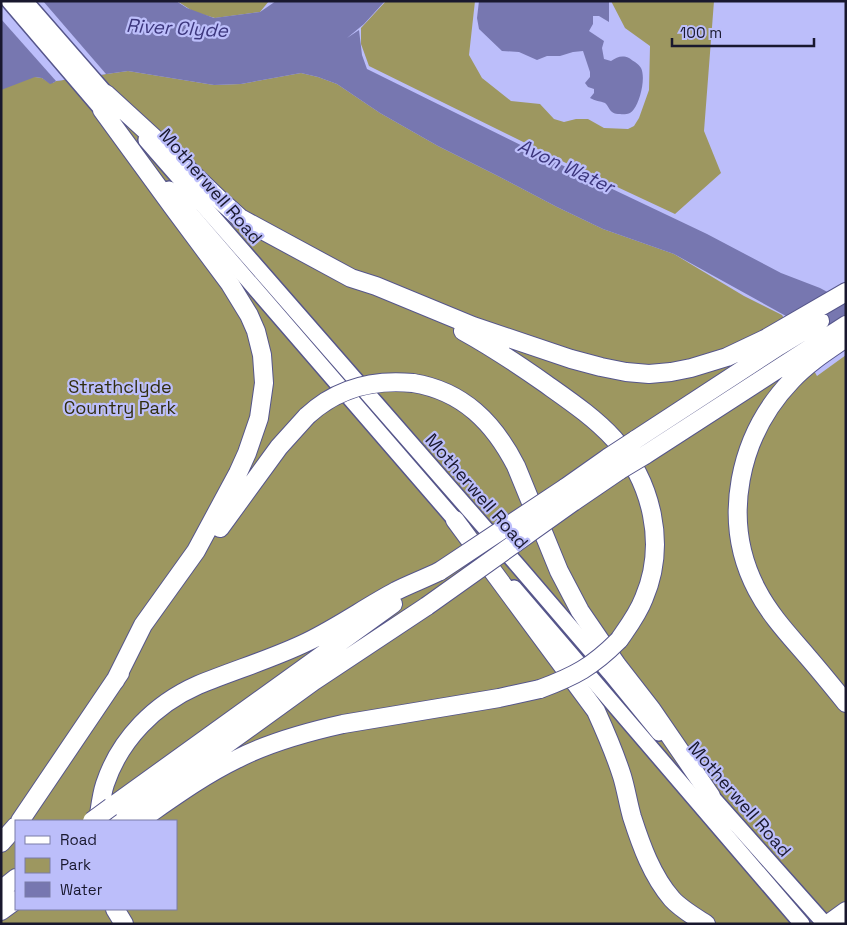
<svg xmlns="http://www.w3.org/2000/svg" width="847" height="925" viewBox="0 0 847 925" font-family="'Space Grotesk',sans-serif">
<rect width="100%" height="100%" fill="#bcbefa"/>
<path fill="#9d9760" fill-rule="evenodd" d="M177,1h92l-9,11 -45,6 -21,-6z
M386,1h89l-6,54 13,23 29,23 29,3 14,15 10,3 12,-3h12l16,9 24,1 6,-3 5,-8 10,-28 1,-44 -25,-18 -14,-27h103l-10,130 17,42 -46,41 -107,-50 -199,-98 -8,-22v-16z
M1,42l34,35 7,1 8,5h3l3,-2 72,-10 86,14 27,-1 60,-11 17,4 19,7 43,29 58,33 58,29 61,32 46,22 71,25 70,42 38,19 35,61 29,-21v569h-845zM16,821h160v88h-160z"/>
<path fill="#7777b0" d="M1,1h175l11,7 27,10 46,-6 16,-11h109l-21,23 -17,14 12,-8 3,25 5,14 178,88 162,77 74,39 39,15 26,14v42l-4,3 -168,-93 -71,-25 -46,-22 -61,-32 -58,-29 -58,-33 -43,-29 -19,-7 -17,-4 -60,11 -27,1 -86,-14 -72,10 -3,2 -3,1 -8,-6 -7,-1 -34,13z
M479,1h130v21l-10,-6h-6v8l-4,7 15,10 -2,7 2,11 7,2c6,-4 11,-6 18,-3 4,3 9,5 12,10 5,10 -1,33 -7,41 -3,5 -9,6 -14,5 -3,0 -5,0 -8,-2 -3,-2 -4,-7 -7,-9 -5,-2 -10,-2 -15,-5l4,-5v-4l-6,-2 -3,-4 5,-6v-5l-7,-21 -10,1 -13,4h-13l-10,4 -18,-8 -17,-1 -23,-22 -2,-11z"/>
<path fill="#bcbefa" d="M1,1h42l63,73 -50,7 -55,-62z"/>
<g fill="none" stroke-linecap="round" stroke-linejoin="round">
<defs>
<path id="major" d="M9,1l100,117
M25,1l88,101
M146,140l373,427 91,106 49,60
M169,189l294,340
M514,588l288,336
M704,788l121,136"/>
<path id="highway" d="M106,94l71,65 43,41 20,18 111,60 25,8 97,40 98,33 30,8 25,5 23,2 22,-2 20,-4 36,-11 38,-18 81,-47
M102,110l70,96 58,78 19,31 7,16 6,24 2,28 -5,35 -12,35 -9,20 -42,78 -53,74 -28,56
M463,331c29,16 56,34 83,53 24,17 49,34 68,55 38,43 53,105 30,159 -6,16 -16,29 -25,42
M846,338c-19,13 -38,25 -54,42 -53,55 -72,140 -35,210 13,25 32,45 50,66 13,15 26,31 39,47
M413,383c50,8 81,40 103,83l43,105 21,40 37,54 35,45 59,86
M635,440l144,-94 41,-25
M645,455l201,-130
M565,488l44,-31
M573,502l47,-32
M455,520l141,191c10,22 19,43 26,65 4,13 6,27 10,41 9,28 20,59 40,82 9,10 23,18 34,25
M220,528l59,-81 28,-31
M111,807l282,-203
M20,821l100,-148
M98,821c2,-12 3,-25 7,-37 15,-45 50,-80 93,-99 36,-15 74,-26 109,-43 31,-15 59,-35 89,-51 14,-7 30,-13 44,-20
M120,821l194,-140 113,-75
M139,821c32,-22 63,-45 98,-62 33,-17 70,-27 106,-35l156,-26 41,-9
M1,843l15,-17
M1,890l15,-12
M115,909l9,15
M1,911l15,-11
M828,924l18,-13"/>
</defs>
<use href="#major" stroke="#56568b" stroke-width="18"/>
<use href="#highway" stroke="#56568b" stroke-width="20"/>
<use href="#major" stroke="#fff" stroke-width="15"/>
<use href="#highway" stroke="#fff" stroke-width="18"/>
<defs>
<path id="highway-bridge" d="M307,416c30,-28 65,-37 106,-33
M609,457l26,-17
M620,470l25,-15
M440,571l125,-83
M427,606l146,-104
M540,689c35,-13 52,-22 79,-49
M92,821l19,-14"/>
</defs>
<use href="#highway-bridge" stroke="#56568b" stroke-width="20" stroke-linecap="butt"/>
<use href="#highway-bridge" stroke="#fff" stroke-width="18"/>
</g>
<g text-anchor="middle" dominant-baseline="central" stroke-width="4.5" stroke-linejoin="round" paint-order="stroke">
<g font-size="18" fill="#19182e" stroke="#bcbefa">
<text transform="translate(211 186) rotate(49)">Motherwell Road</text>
<text transform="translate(477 491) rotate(49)">Motherwell Road</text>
<text transform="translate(740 799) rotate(49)">Motherwell Road</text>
</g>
<g font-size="18" fill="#302d0f" stroke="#bcbefa">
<text x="120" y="386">Strathclyde<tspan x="120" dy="21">Country Park</tspan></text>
</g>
<g font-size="19" font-style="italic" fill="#3c367d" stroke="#bcbefa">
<text transform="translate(177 28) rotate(3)">River Clyde</text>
<text transform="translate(566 166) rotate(25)">Avon Water</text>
</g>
</g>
<rect width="847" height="925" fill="none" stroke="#19182e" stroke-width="5"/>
<rect x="15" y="820" width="162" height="90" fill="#bcbefa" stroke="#7b7ca8"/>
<rect x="25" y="836" width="25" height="8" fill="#ffffff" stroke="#7b7ca8"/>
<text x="60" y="845" font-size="15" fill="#19182e">Road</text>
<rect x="25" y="858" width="25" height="15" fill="#9d9760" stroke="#7b7ca8"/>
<text x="60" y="870" font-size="15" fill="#19182e">Park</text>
<rect x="25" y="882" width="25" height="15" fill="#7777b0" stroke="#7b7ca8"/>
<text x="60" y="895" font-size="15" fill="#19182e">Water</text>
<path d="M672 38v8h142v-8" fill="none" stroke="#19182e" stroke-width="2.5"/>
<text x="680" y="38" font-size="15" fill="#19182e" stroke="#bcbefa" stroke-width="4" paint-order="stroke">100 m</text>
</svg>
